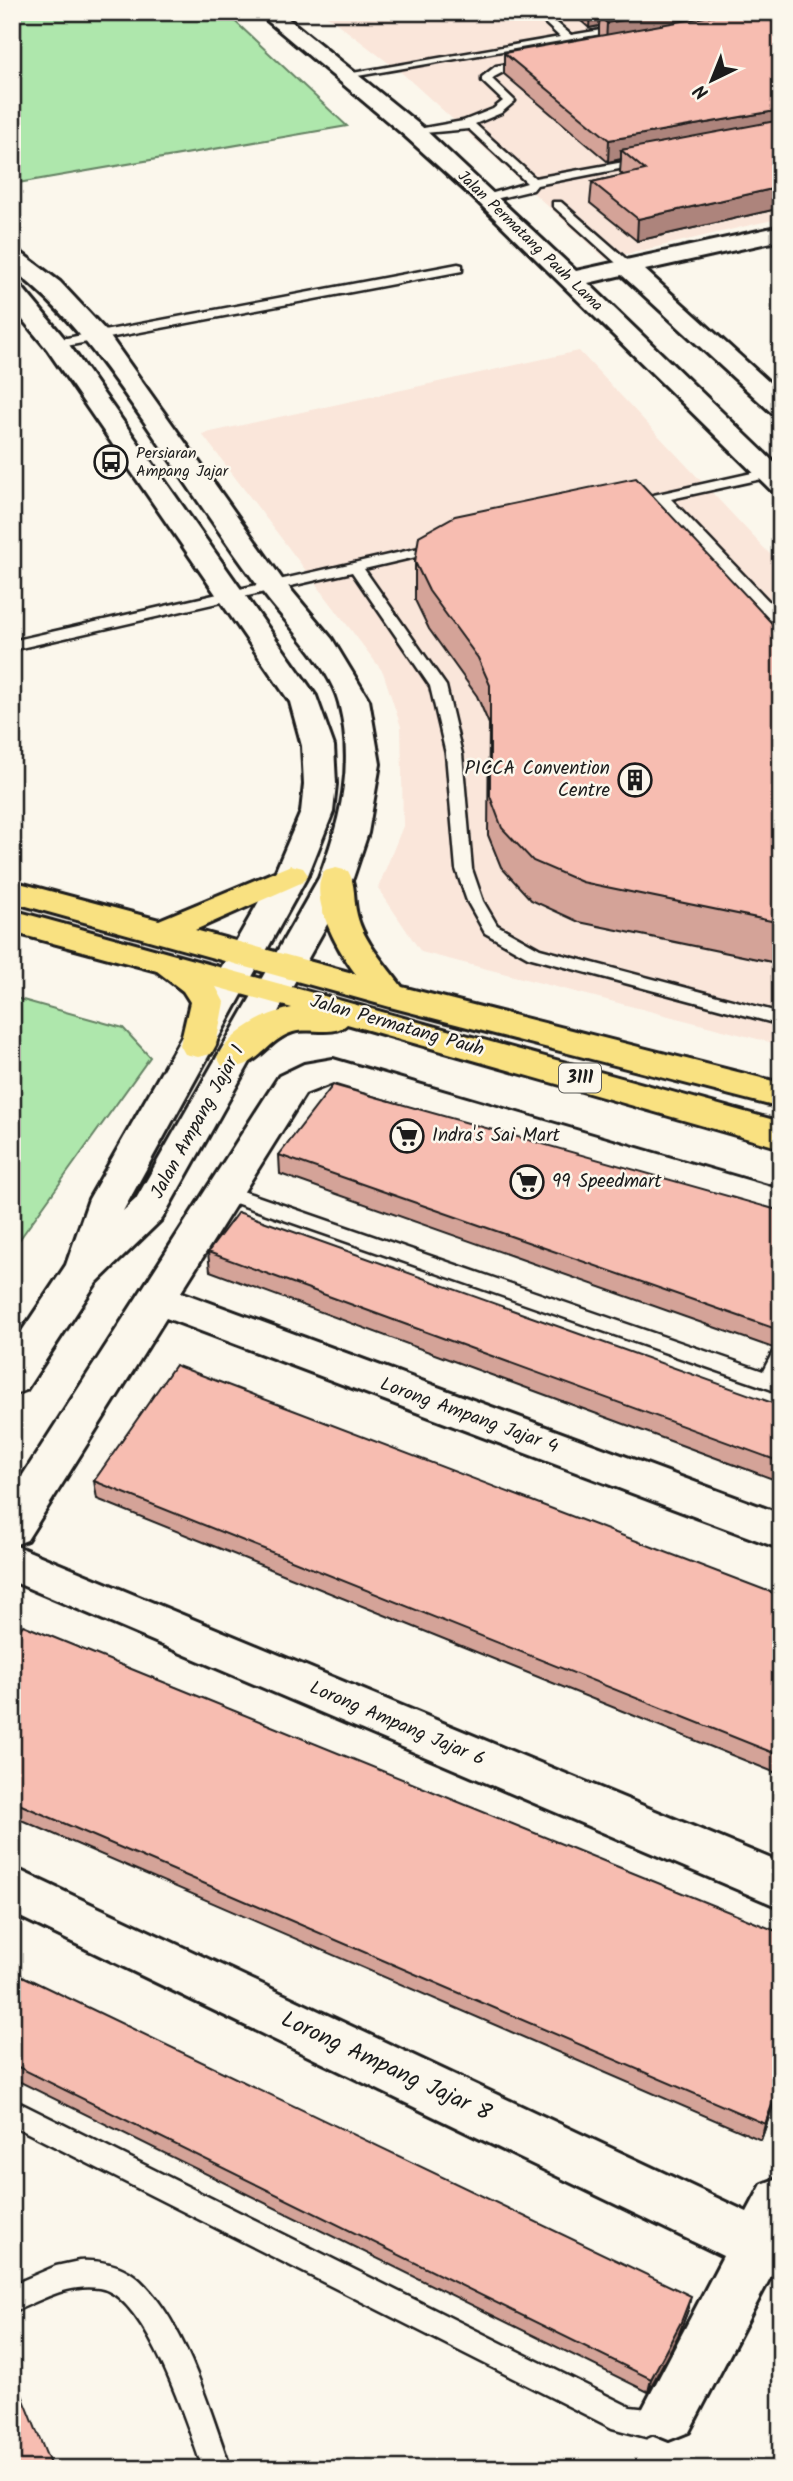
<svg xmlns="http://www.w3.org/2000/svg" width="793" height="2481" viewBox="0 0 793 2481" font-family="Kalam,sans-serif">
<rect width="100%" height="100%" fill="#fbf7ec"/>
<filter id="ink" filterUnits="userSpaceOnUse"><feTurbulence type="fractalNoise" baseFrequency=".0143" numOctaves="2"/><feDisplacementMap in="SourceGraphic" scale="14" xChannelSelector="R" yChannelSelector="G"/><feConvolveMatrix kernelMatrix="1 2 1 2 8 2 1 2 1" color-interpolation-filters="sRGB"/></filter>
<g filter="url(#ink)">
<path fill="#fae6da" d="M322,12h459v206l-175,41 -203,-185z
M579,351l202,215v479l-360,-93 -43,-64 25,-62 -2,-99 -18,-55 -181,-238z"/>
<path fill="#aee7ac" stroke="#658264" stroke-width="2" d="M12,12h213l122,114 -335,58z
M12,997l111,31 27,29 -138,193z"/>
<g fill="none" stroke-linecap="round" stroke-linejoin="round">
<defs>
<path id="service" d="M533,12h11l27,23 54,-9 5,3 -284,49 -5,-3 219,-38z
M534,60v4l-25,5 -15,8 -2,2 23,22 -14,12 -26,11 60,54 111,-20 6,3 -2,2 -113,22 -4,5 -46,11 -6,-3 2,-2 44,-13 -58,-54 -56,5 -6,-3 56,-10 30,-12 10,-8 -21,-20v-4l14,-11z
M553,202h8l72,63v6h-8l-72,-65z
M458,264l4,1v6l-406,77 -6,-4 6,-4z
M770,469l5,1v6l-104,23 110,115v13l-5,-1 -118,-124 -27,6 -7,-4 7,-4z
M441,543l7,4 -2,3 -82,19 82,117 16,68 10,115 11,32 14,24 43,24 241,64v12l-253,-68 -43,-24 -18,-32 -11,-32 -10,-115 -16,-68 -78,-114 -340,78v-9z
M225,1185l538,186 11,-21 7,-3v46l-563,-196 -2,-5z
M12,2099l618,308 19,2 19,-10 10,4 4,10 -4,10 -32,14 -34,-9 -600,-303z
M79,2261c19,-1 41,3 56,15 50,42 74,133 96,193h-28c-15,-41 -56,-174 -104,-181 -32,-5 -59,13 -87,24v-27l44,-19z"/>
<path id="minor" d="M257,12h23l141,114 155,145 205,-45v14l-136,30 136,123v22l-9,-2 -150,-138 -34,8 193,186v23l-10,-2 -292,-287 -74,-67z
M12,250l8,2 40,30 46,49 176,248 50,60 37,61 11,64 -12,69 -15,45 -191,341 -66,64 -70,107 -14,5v-49l54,-81 23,-66 185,-324 27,-63 3,-28 -2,-38 -12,-44 -243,-353 -35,-42v-23l9,2 44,53 251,357 18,50 2,38 -3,28 -25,63 -185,336 13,-12 183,-321c22,-59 36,-113 20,-175 -9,-37 -56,-83 -78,-113 -41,-55 -79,-113 -118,-170 -39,-56 -76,-109 -131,-151z
M333,1059l448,131v28l-448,-135 -28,11 -124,198 600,222v35l-615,-231 -139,222 -13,5 767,318v45l-769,-327v-89l267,-416 25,-12z
M12,1867l735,345 15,-28 19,-7v80l-92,175 -20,8 -20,-8 -8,-20 82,-156 -711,-343z"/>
<path id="primary" d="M291,865l12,3 5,7 -5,7 -108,48 161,44c-17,-22 -49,-77 -32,-103l12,-3 12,3c8,13 5,29 9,44 6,26 29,50 45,72l379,96v25l-391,-101 -378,-105v-21l147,39z
M12,910l769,212v26l-434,-124c-13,13 -37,3 -54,8 -28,8 -38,43 -71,34l-5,-9c16,-26 46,-43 75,-49l-76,-21 8,15 -8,43 -5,9 -13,3 -13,-3 -5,-9 10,-43 -7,-11 -26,-20 -145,-39z"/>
</defs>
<use href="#service" stroke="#1c1c1c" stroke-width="5"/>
<use href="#minor" stroke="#1c1c1c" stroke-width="6"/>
<use href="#primary" stroke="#1c1c1c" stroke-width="6"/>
<use href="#service" fill="#fbf7ec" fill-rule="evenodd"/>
<use href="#minor" fill="#fbf7ec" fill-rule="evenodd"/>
<use href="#primary" fill="#f9e181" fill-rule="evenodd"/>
</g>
<path fill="#d4a398" stroke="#1c1c1c" stroke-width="2" d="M571,12h210v196l-144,33 -47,-38 2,-21 31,-7 -3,-3 1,-13 -13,3 -104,-88v-21l95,-17v-10l-10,2z
M415,562l366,71v331l-202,-42 -48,-22 -30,-33 -13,-32 1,-111 -12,-28 -48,-67 -14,-29z
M279,1155l502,56v134l-8,3 -493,-174z
M208,1252l573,154v76l-571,-211z
M94,1481l687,115v179l-684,-276z
M12,1641l769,442 -20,57 -749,-324z
M12,1971l676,339 -10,26 -30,56 -636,-314z"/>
<path fill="#ad847c" stroke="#1c1c1c" stroke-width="2" d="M590,12h191l-175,31 1,-20 -7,-6 -1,9 -10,2z
M781,110v20l-160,20v9l-13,3 1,-22z
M781,187v21l-144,33 1,-22z
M781,1327v18l-8,3 3,-19z
M781,2080v3l-20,57 4,-16z
M691,2296l-3,14 -10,26 -30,56 3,-13z"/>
<path fill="#f7bdb1" stroke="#1c1c1c" stroke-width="2" d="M623,12h45l-61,11 -7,-6z
M733,12h48v98l-172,30 -105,-87z
M781,120v67l-143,32 -46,-37 53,-12 -24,-20z
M636,478l145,155v290l-199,-41 -49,-21 -31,-33 -12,-32v-111l-12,-27 -49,-67 -14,-29 4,-26 36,-20z
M333,1085l448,126v116l-5,2 -497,-174z
M238,1212l543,194v56l-573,-210z
M175,1365l606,231v160l-687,-275z
M23,1625l758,308v147l-16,44 -753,-323v-160z
M12,1971l679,325 -10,26 -30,57 -639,-315z
M12,2370l40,99h-40z"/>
</g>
<defs>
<symbol id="bus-ring" viewBox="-11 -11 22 22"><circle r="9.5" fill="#fbf7ec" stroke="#1c1c1c" stroke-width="1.5"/><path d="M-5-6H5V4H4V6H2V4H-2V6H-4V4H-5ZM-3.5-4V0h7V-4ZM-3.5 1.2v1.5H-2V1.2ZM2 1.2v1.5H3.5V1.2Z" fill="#1c1c1c"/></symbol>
<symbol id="building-ring" viewBox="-11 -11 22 22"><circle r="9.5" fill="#fbf7ec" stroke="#1c1c1c" stroke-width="1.5"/><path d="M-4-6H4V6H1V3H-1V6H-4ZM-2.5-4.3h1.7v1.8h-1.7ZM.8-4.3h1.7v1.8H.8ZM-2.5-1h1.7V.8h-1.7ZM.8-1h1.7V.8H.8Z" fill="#1c1c1c"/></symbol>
<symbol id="supermarket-ring" viewBox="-11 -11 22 22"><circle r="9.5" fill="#fbf7ec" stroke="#1c1c1c" stroke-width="1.5"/><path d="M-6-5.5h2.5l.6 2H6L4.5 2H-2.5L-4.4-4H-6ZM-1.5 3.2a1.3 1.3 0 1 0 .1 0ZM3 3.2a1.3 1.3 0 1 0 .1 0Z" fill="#1c1c1c"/></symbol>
</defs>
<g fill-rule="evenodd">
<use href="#bus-ring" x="92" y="443" width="38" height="38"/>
<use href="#building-ring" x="616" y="761" width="38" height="38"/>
<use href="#supermarket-ring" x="388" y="1117" width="38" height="38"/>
<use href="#supermarket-ring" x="508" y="1163" width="38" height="38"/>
</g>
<g text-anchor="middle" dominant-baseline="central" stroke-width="5" stroke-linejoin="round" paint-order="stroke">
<g font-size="16" fill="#1c1c1c" stroke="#fbf7ec">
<text transform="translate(530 241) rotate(44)">Jalan Permatang Pauh Lama</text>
</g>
<g font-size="16" fill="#1c1c1c" stroke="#fbf7ec" text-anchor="start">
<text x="136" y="453">Persiaran<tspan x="136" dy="18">Ampang Jajar</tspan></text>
</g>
<rect fill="#fbf7ec" stroke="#5f5e5a" stroke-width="2" x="559" y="1063.5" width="42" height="29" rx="5"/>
<g font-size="18" font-weight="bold" fill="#1c1c1c">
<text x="580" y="1078">3111</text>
</g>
<g font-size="19" fill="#1c1c1c" stroke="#fbf7ec" text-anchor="start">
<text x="610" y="769" text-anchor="end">PICCA Convention<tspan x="610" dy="22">Centre</tspan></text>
<text x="432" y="1136">Indra's Sai Mart</text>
<text x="552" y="1182">99 Speedmart</text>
</g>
<g font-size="19" fill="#1c1c1c" stroke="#fbf7ec">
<text transform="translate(397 1026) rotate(16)">Jalan Permatang Pauh</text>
<text transform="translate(198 1122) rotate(-61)">Jalan Ampang Jajar 1</text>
<text transform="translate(469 1416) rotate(20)">Lorong Ampang Jajar 4</text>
<text transform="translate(397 1724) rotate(23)">Lorong Ampang Jajar 6</text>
</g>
<g font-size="23" fill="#1c1c1c" stroke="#fbf7ec">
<text transform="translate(386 2067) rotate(25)">Lorong Ampang Jajar 8</text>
</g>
</g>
<rect width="793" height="2481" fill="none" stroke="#fbf7ec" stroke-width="42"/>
<rect x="21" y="21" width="751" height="2439" fill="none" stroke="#1c1c1c" stroke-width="2.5" filter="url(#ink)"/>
<g transform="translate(712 80) rotate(223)" stroke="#fbf7ec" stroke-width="5" paint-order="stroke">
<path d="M0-5L12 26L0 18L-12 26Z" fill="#1c1c1c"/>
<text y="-10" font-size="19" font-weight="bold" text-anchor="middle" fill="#1c1c1c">N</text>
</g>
</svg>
